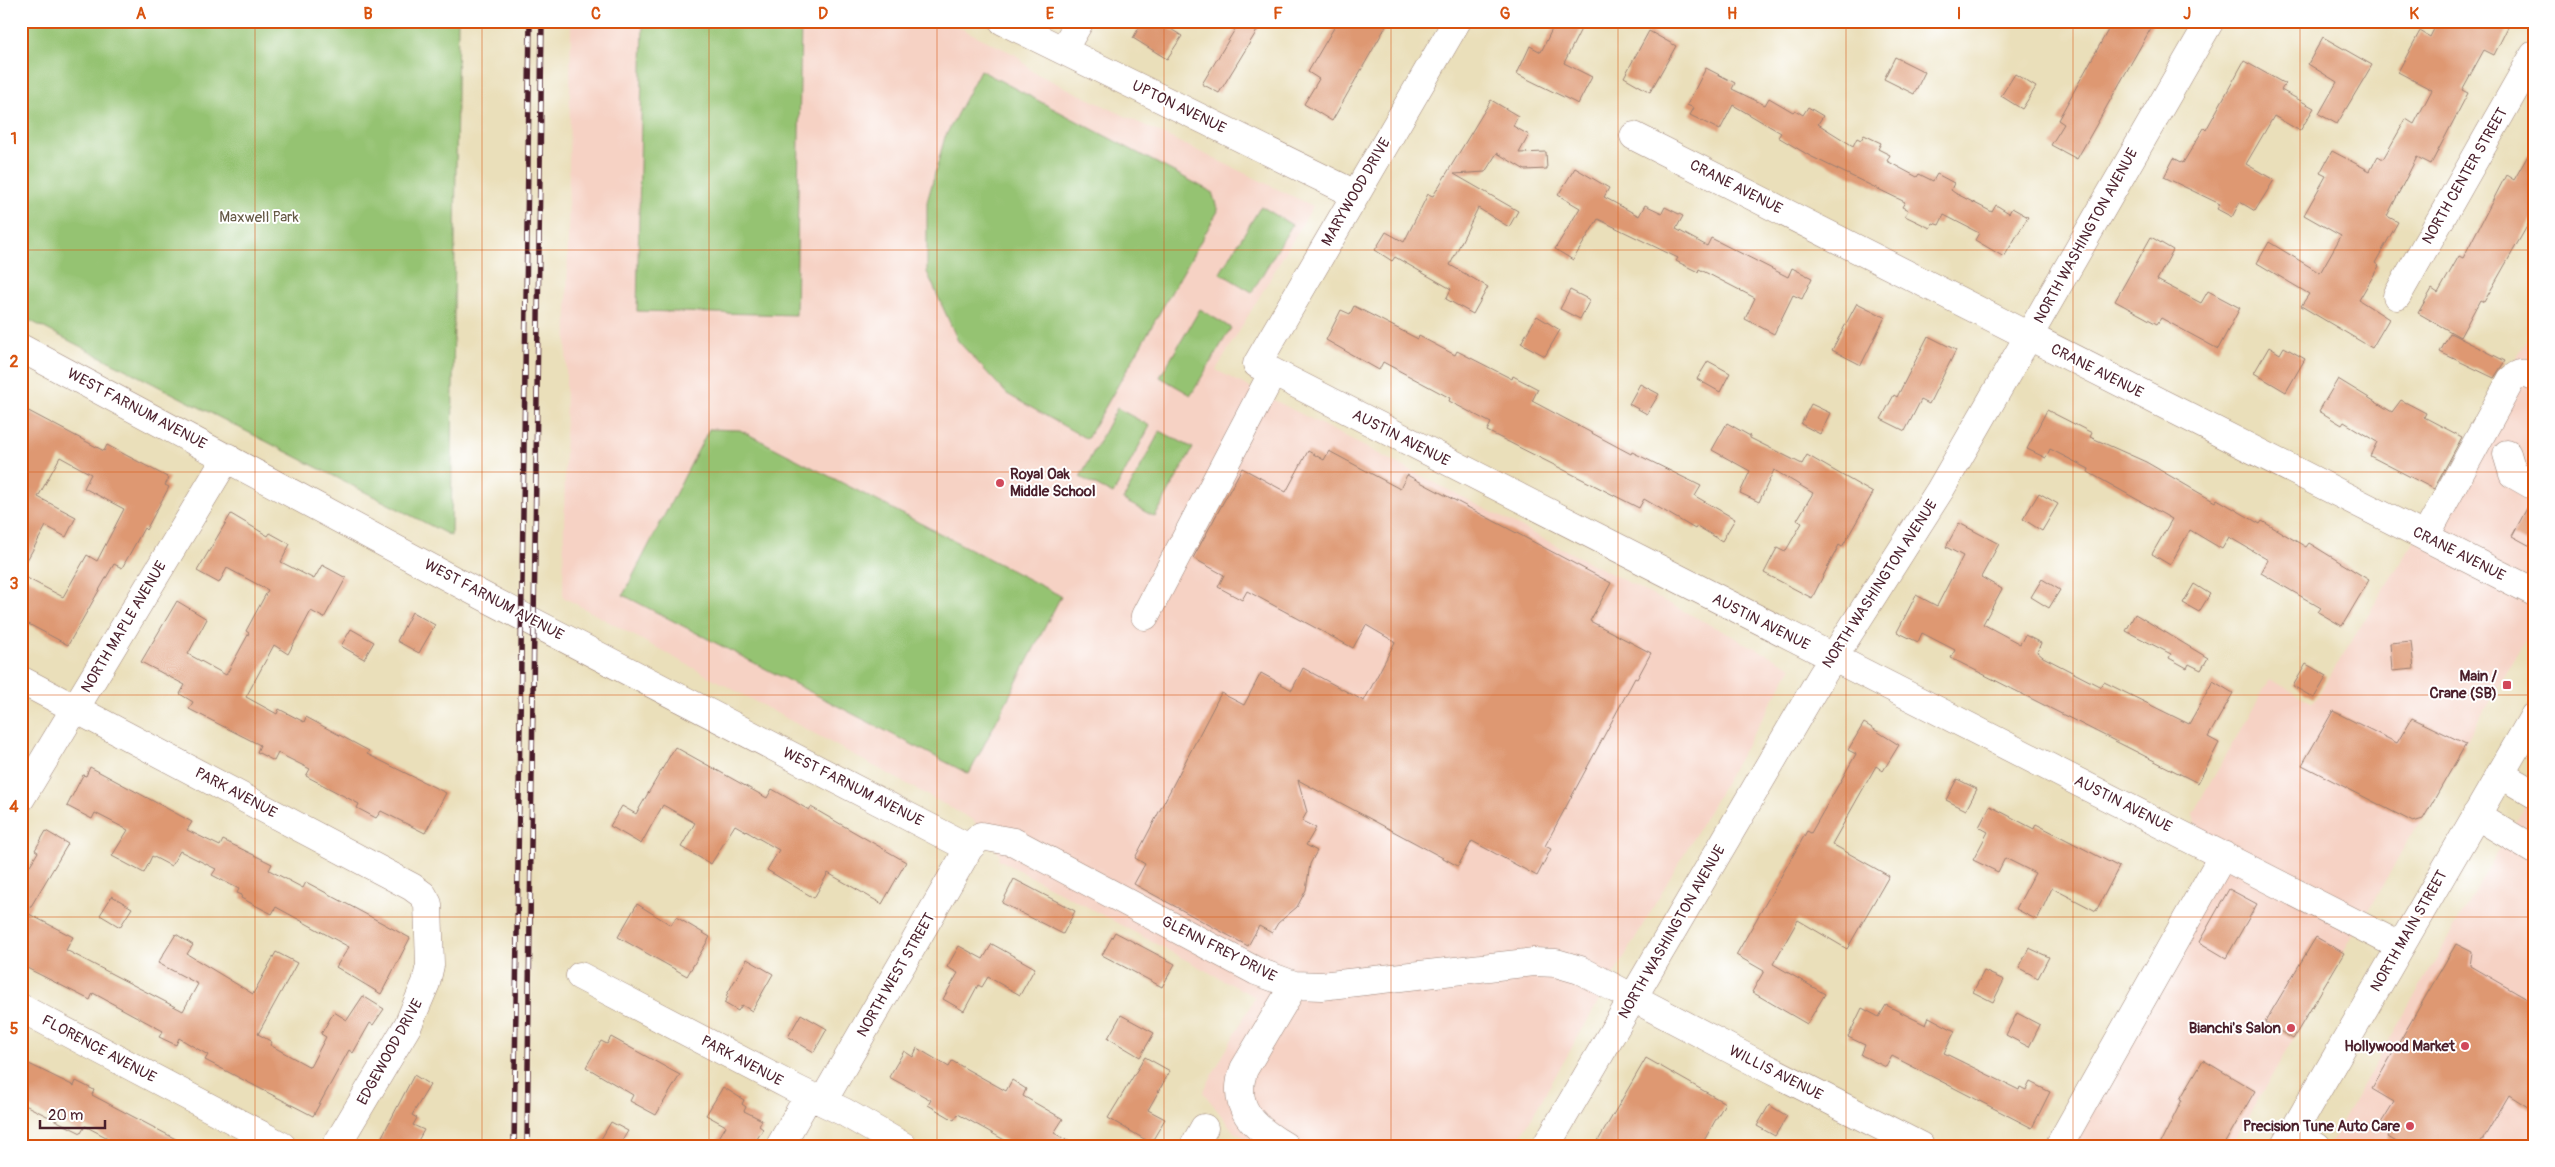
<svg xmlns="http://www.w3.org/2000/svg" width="2555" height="1167" viewBox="0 0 2555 1167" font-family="Pangolin,sans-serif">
<rect width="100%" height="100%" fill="#fff"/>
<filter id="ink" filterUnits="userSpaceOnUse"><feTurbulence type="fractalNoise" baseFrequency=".02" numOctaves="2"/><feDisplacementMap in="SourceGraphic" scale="10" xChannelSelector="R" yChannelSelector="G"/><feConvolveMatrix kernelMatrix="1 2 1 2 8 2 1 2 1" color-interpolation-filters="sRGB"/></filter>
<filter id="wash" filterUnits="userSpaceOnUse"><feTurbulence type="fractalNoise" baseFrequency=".0096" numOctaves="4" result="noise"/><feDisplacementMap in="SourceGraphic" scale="20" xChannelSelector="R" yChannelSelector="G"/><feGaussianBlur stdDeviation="1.12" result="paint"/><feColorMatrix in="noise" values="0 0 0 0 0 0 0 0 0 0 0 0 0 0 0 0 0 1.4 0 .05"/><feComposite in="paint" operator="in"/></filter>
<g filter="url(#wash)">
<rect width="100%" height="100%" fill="#eadfba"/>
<path fill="#f6d2c4" d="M571,21h375l70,34 17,17 280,134 -97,164 576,297 -277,479h-256l-25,-14 -31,-40 52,-95 -257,-138 2,-4 -27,-35 -410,-223z
M2534,330v295l-303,521h-185l158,-273 -11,-60 77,-134 43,24 120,-193 76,-141z
M2534,789v357h-206z"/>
<path fill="#95c372" stroke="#70714e" d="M458,21l-7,515 -430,-220 1,-295z
M643,21h158l-5,294 -159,-4z
M980,70l232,122 6,19 -131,228 -80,-45 -49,-53 -31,-69v-70l18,-65z
M1261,206l31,19 -40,67 -32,-19z
M1200,309l31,19 -40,67 -31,-18z
M1117,408l33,18 -37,68 -33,-17z
M709,429l31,1 321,166 -92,178 -346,-179z
M1160,431l33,17 -38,69 -32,-17z"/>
<g id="blocks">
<path fill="#de9872" d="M1143,21h15l24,15 -15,23 -34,-21z
M1240,21h23l-44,72 -17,-9z
M1338,21h51l-57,100 -28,-17 15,-25 -11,-7z
M1556,21h29l-21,42 28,14 -14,27 -61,-30 13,-28 11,6z
M2113,21h42l-78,138 -26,-14 13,-21 -6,-4z
M2438,21h59l11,6 -14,28 -10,-5 -22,40 6,3 -37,71 -14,-7 -30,59 11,6 -23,41 4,3 -20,34 30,19 -17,29 -71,-42 8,-12 -52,-31 12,-21 51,31 21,-37 -37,-21 22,-39 -6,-3 12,-22 38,20 8,-15 5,3 23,-40 8,5 18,-34 -34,-18 22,-41 10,6z
M1649,31l27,15 -26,46 -26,-15z
M2323,37l49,28 -35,59 -18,-10 18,-32 -29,-18z
M1895,57l30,15 -11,22 -30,-15z
M2244,61l41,23 -4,6 33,18 -14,23 -26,-15 -28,48 28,16 -19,31 -15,-9 -8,15 -15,-8 3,-5 -56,-27 10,-19 9,5 21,-35 2,2z
M1706,68l29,15 -3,6 33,16 4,-7 24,14 2,-2 8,5 5,-8 15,9 -5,8 35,22 4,-8 4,2 3,-5 17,8 -3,6 12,6 -3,6 30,16 2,-3 14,7 4,-7 17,9 -3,7 4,3 37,19 4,-7 13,8 3,-5 16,9 -24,40 -29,-17 4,-7 -35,-18 -5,10 -6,-2 -3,5 -25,-12 3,-6 -6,-3 3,-5 -95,-46 -32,-19 3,-4 -48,-28 -13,25 -30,-15 4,-7 -7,-3z
M2015,74l21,13 -14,22 -21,-13z
M1491,100l27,16 -5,10 16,9 -10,18 27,-1 1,17 -22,1 -28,-17 -12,19 -31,2 64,37 -9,16 -31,-19 -28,57 38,22 -15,27 -27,-15 5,-10 -56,-32 -3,4 -17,-11 11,-18 18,10 24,-48 5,2z
M2534,145v69l-50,88 -4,-2 -20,37 -42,-24 14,-24 6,4 21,-37 4,2 43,-83 8,5z
M1575,168l34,20 -5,9 35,19 6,-11 17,8 3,-6 18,9 -7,13 31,17 4,-8 77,39 4,-9 20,10 -10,21 -9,-4 -19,39 -29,-15 10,-21 -56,-29 -1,3 -22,-11 2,-3 -80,-39 -25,41 -18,-11 25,-41 -22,-13z
M2151,237l22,13 -16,30 44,23 7,-12 32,17 -22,41 -57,-31 -4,6 -42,-23z
M1570,290l20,10 -10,19 -20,-10z
M1857,303l28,14 -24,48 -29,-15z
M1354,306l64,33 1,-3 36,19 2,-4 55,28 1,-3 25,13 -6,12 99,53 1,-2 69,34 -6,10 40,23 -13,22 -25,-15 -2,3 -51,-30 -5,9 -152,-77 4,-8 -42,-22 1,-3 -67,-36 -4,8 -53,-30 15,-30 9,4z
M1537,316l23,14 -15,26 -24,-13z
M2450,333l55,28 -11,17 -54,-26z
M1928,336l28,14 -27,54 -8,-4 -16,31 -24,-12 13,-24 3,2z
M2269,347l11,7 4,-7 21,12 -19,33 -32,-19z
M1708,361l22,12 -10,19 -23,-13z
M2338,379l54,33 9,-12 25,13 -2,4 38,20 -28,52 -64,-33 7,-14 -33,-20 -2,3 -23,-14z
M1640,384l19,10 -12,20 -18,-10z
M1811,404l19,9 -10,21 -19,-10z
M21,407l83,44 3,-6 62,33 -4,7 4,2 -23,43 -2,-2 -22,40 -8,-4 -46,81 -47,-25v-45l42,22 24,-42 10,6 27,-52 -40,-21 7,-14 -31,-17 -22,40 38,20 -10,20 -20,-11 -25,45z
M2047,410l45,23 -2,4 56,25 69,40 2,-3 43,25 2,-3 44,26 3,-4 60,37 -27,46 -24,-14 3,-4 -60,-35 7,-13 -39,-23 -7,12 -32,-19 -20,35 -18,-11 20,-35 -84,-47 1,-3 -39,-20 -4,9 -19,-9z
M1727,423l23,13v2l52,26 5,-9 66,38 -31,54 -3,-2 -27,53 -48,-25 13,-25 8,4 17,-29 -5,-3 16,-27 -39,-23 -15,32 -19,-9 10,-22 -38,-21z
M1308,451l16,9 5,-9 71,38 7,-14 204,108 -21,38 61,32 -14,26 -2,-1 -90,168 6,3 -14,27 -65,-35 -14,25 -160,-86 9,32 -5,9 14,7 -10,17 11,6 -7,13 -4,26 -9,17 -19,16 -6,10 -13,-7 -11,20 -114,-62 11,-20 -10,-6 86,-165 23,12 17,-32 31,17 11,-22 61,33 31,-59 -29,-17 -13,23 -106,-57 -5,9 -24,-13 6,-12 -31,-17 49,-90 44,24z
M2039,493l19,11 -16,27 -19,-12z
M2531,501l3,1v46l-22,-12z
M231,514l37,22 2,-3 20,11 -9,18 33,17 8,-14 24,13 -22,40 -13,-7 -23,43 -14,-9 -28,52 31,17 2,-5 25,13 2,-5 63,34 -2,3 79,39 -21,40 -44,-22 -5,7 -19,-10 2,-4 -53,-28 4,-7 -32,-16 -4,8 -17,-9 3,-7 -71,-36 4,-7 -13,-8 5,-9 -44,-23 36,-61 30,18 -19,35 38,21 23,-42 -3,-2 22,-41 -41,-22 -8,15 -22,-12z
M1959,523l40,21 -18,33 21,12 -19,35 37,20 5,-9 16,8 -4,9 6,5 58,30 3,-5 85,42 24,-43 20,12 -25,44 11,6 -21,40 -247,-125 4,-8 -33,-17 -4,9 -21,-10 19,-37 21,11 26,-50 -17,-9z
M2042,579l18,11 -11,18 -18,-11z
M2194,584l16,10 -11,18 -16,-9z
M412,612l23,13 -16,28 -22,-12z
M2135,614l73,44 -7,12 -12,-6 -2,4 -18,-10 2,-4 -45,-23z
M351,629l23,13 -10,17 -23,-13z
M2411,641l3,28 -22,2 -2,-28z
M2306,664l21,12 -13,22 -21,-12z
M2333,711l64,32 15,-25 54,26 -43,75 -10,3 -111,-57z
M1864,723l35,22 -16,26 -7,-5 -44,78 57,32 -42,73 -49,-29 -25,44 52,30 -18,30 -55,-32 12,-21 -28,-16 71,-124 4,2 45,-79 -8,-4z
M675,747l92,51 5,-9 37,21 2,-3 95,55 -24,42 -54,-31 -14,25 -47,-28 12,-20 -44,-25 -24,39 -30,-17 14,-24 -32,-18 -22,39 -31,-18 12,-20 14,8z
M90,767l102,55 -5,8 33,16 3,-6 33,16 16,8 -3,6 34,18 3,-6 104,56 -29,56 -45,-27 13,-20 -73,-40 -4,7 -31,-16 1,-3 -5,-2 2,-4 -27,-14 4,-6 -36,-18 -9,15 -19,-10 -8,17 -32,-17 16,-26 -33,-17 -3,6 -25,-13 16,-31 3,1z
M1957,779l20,10 -11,21 -20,-10z
M1990,806l44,23 2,-5 83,43 -23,44 -44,-23 -15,32 -21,-11 19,-36 -30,-15 -7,14 -25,-12 15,-28 -9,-5z
M46,831l22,13 -41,69 46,24 -7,13 117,61 15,-27 -40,-21 18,-29 17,11 -6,9 66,40 23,-42 21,11 -39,71 14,8 -2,3 40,22 16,-30 -5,-3 13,-22 13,8 16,-24 21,13 -11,16 -3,-2 -17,30 -4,-3 -36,66 -108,-56 3,-5 -29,-17 -3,7 -17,-8 4,-6 -70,-38 -3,7 -69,-35v-85l17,-28 -3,-2z
M1014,879l61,32 -12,23 -61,-31z
M2229,889l28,15 -31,54 -27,-16z
M112,896l20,12 -12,19 -20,-12z
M637,904l34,21 5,-8 34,20 -23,39 -69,-39z
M1115,932l60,32 -13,23 -60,-32z
M2316,937l28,16 -51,86 -28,-17z
M992,944l43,24 -15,27 -32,-18 -6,10 -4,-2 -14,26 -21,-12 15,-26 -11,-6 12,-21 24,13z
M2456,944l16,8 -2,14 64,37v108l-25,-16 -30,51h-76l-15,-9 4,-8 -11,-6 13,-21 -22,-13z
M2029,948l20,9 -11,21 -19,-10z
M747,959l26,15 -21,37 -10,-6 -4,6 -14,-8 4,-6 -2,-1z
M1984,971l20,9 -11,22 -20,-10z
M1886,1005l40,20 3,-8 26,14 -11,22 75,37 1,-3 6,3 4,-8 20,10 -18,36 -140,-72 -6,11 -25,-12 4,-10 -17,-8 14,-29 17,9z
M2017,1013l23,12 -11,22 -23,-12z
M801,1014l26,15 -13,23 -26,-15z
M1121,1015l33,18 -14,24 -32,-19z
M611,1037l69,38 -24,40 -26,-14 3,-6 -47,-28 15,-26 6,3z
M917,1048l32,19 3,-6 54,30 6,-11 14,9 -3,7 40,23 -9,14 23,13h-62l-57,-32 -4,6 -26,-15 3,-5 -42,-23 15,-26 9,6z
M1145,1057l25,14 -22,39 17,9 -14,24 -43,-25z
M1646,1058l79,45 -24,43h-106z
M21,1060l53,26 2,-5 18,9 -2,5 97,51h-66l-38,-20 -4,7 -60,-30z
M2203,1060l52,31 -32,55h-64l23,-46 -2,-1z
M414,1075l16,10 -18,30 5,3 -4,7 11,5 -9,16h-38z
M723,1087l21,13 -2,4 4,3 -2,4 18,9 -3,6 4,3 -10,17h-39l12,-20 -20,-11z
M1769,1105l18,11 -12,20 -18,-10z
M611,1122l17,9 -9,15h-22z"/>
</g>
</g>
<g filter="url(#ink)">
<use href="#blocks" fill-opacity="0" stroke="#9a7f72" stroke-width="1"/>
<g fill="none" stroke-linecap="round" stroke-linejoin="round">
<defs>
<path id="minor" d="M1003,21l352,173
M1457,21l-200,343 1143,582
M1063,50l17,-29
M1634,136l900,456
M2397,296l137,-241
M21,348l464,249 484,251
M2507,454l6,20 21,12
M2425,537l86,-157c8,-8 13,-8 23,-3
M1145,616l128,-244
M21,680l391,207 11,8 5,9 2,61 -4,18 -18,42 -72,121
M2500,774l34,20
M21,798l206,-341
M2476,815l58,35
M580,976l218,114 46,22 59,34
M21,1008l261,138
M823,1101l146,-253 12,-12 33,6 242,129 38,14 27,1 213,-24 22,1 24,7 177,93 163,83
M2293,1132l24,14
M780,1146l29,-51
M1194,1146l10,-18
M1285,1146c-31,-18 -55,-39 -41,-77l50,-84
M1546,1146l275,-469 119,-187 270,-469
M2059,1146l164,-291"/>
<path id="major" d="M2285,1146l249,-430"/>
</defs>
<use href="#minor" stroke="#9a7f72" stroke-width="29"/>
<use href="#major" stroke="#9a7f72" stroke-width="29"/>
<use href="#minor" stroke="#fff" stroke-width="28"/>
<use href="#major" stroke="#fff" stroke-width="28"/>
<defs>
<path id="rail" d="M514,1146l16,-1125
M527,1146l15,-1125"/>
</defs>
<use href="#rail" stroke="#4a1f2b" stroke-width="5.5"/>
<use href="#rail" stroke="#fff" stroke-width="4" stroke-dasharray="11" stroke-linecap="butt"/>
</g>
</g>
<path fill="none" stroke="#d8530f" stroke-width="1" stroke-opacity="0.55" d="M255,21v1125M482,21v1125M709,21v1125M937,21v1125M1164,21v1125M1391,21v1125M1618,21v1125M1846,21v1125M2073,21v1125M2300,21v1125M21,250h2513M21,472h2513M21,695h2513M21,917h2513"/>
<g fill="#d1495b" stroke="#fff" stroke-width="2">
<circle cx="1000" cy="483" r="5"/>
<rect x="2502" y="680" width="10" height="10" rx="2.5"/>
<circle cx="2291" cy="1028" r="5"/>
<circle cx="2465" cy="1046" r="5"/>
<circle cx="2410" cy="1126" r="5"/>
</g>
<g text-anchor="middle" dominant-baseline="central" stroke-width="4" stroke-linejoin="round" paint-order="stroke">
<g font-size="15" fill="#4a1f2b" stroke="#fff">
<text transform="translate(1179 107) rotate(26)">UPTON AVENUE</text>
<text transform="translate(2465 176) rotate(-60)">NORTH CENTER STREET</text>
<text transform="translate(1736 187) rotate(27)">CRANE AVENUE</text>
<text transform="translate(1356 192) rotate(-60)">MARYWOOD DRIVE</text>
<text transform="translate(2086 236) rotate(-61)">NORTH WASHINGTON AVENUE</text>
<text transform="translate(2097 371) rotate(27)">CRANE AVENUE</text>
<text transform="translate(137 409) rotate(28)">WEST FARNUM AVENUE</text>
<text transform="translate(1401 438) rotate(27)">AUSTIN AVENUE</text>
<text transform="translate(2459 554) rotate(27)">CRANE AVENUE</text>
<text transform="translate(1880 584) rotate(-57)">NORTH WASHINGTON AVENUE</text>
<text transform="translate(494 600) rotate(28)">WEST FARNUM AVENUE</text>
<text transform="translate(1761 622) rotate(27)">AUSTIN AVENUE</text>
<text transform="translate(124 627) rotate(-59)">NORTH MAPLE AVENUE</text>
<text transform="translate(853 787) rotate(27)">WEST FARNUM AVENUE</text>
<text transform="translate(236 793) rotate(28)">PARK AVENUE</text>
<text transform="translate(2123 804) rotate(27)">AUSTIN AVENUE</text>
<text transform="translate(2409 931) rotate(-60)">NORTH MAIN STREET</text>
<text transform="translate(1672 932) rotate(-60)">NORTH WASHINGTON AVENUE</text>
<text transform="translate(1219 949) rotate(27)">GLENN FREY DRIVE</text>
<text transform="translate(896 975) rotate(-60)">NORTH WEST STREET</text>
<text transform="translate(99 1049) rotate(28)">FLORENCE AVENUE</text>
<text transform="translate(390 1052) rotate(-61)">EDGEWOOD DRIVE</text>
<text transform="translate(742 1061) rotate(28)">PARK AVENUE</text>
<text transform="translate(1776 1073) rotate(27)">WILLIS AVENUE</text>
</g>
<g font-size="15" fill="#645844" stroke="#fff">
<text x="259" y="217">Maxwell Park</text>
</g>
<g font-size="15" font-weight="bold" fill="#4a1f2b" stroke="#fff" text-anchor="end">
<text x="1010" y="474" text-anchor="start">Royal Oak<tspan x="1010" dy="17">Middle School</tspan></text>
<text x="2497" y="676">Main /<tspan x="2497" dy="17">Crane (SB)</tspan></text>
<text x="2281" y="1028">Bianchi's Salon</text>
<text x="2455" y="1046">Hollywood Market</text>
<text x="2400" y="1126">Precision Tune Auto Care</text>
</g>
</g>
<rect width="2555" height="1167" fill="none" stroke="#fff" stroke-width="55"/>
<path d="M40 1120v8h65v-8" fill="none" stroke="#4a1f2b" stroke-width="2.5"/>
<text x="48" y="1120" font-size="15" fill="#4a1f2b" stroke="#ffffff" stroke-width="4" paint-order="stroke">20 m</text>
<rect x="28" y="28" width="2500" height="1112" fill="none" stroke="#d8530f" stroke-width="2"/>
<g font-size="16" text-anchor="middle" font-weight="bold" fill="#d8530f">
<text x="141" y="19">A</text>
<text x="368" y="19">B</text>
<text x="596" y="19">C</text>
<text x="823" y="19">D</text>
<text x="1050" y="19">E</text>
<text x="1278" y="19">F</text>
<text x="1505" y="19">G</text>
<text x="1732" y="19">H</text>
<text x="1959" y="19">I</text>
<text x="2187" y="19">J</text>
<text x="2414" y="19">K</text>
<text x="14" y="144">1</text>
<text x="14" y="367">2</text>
<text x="14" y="589">3</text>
<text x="14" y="812">4</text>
<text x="14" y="1034">5</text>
</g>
</svg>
